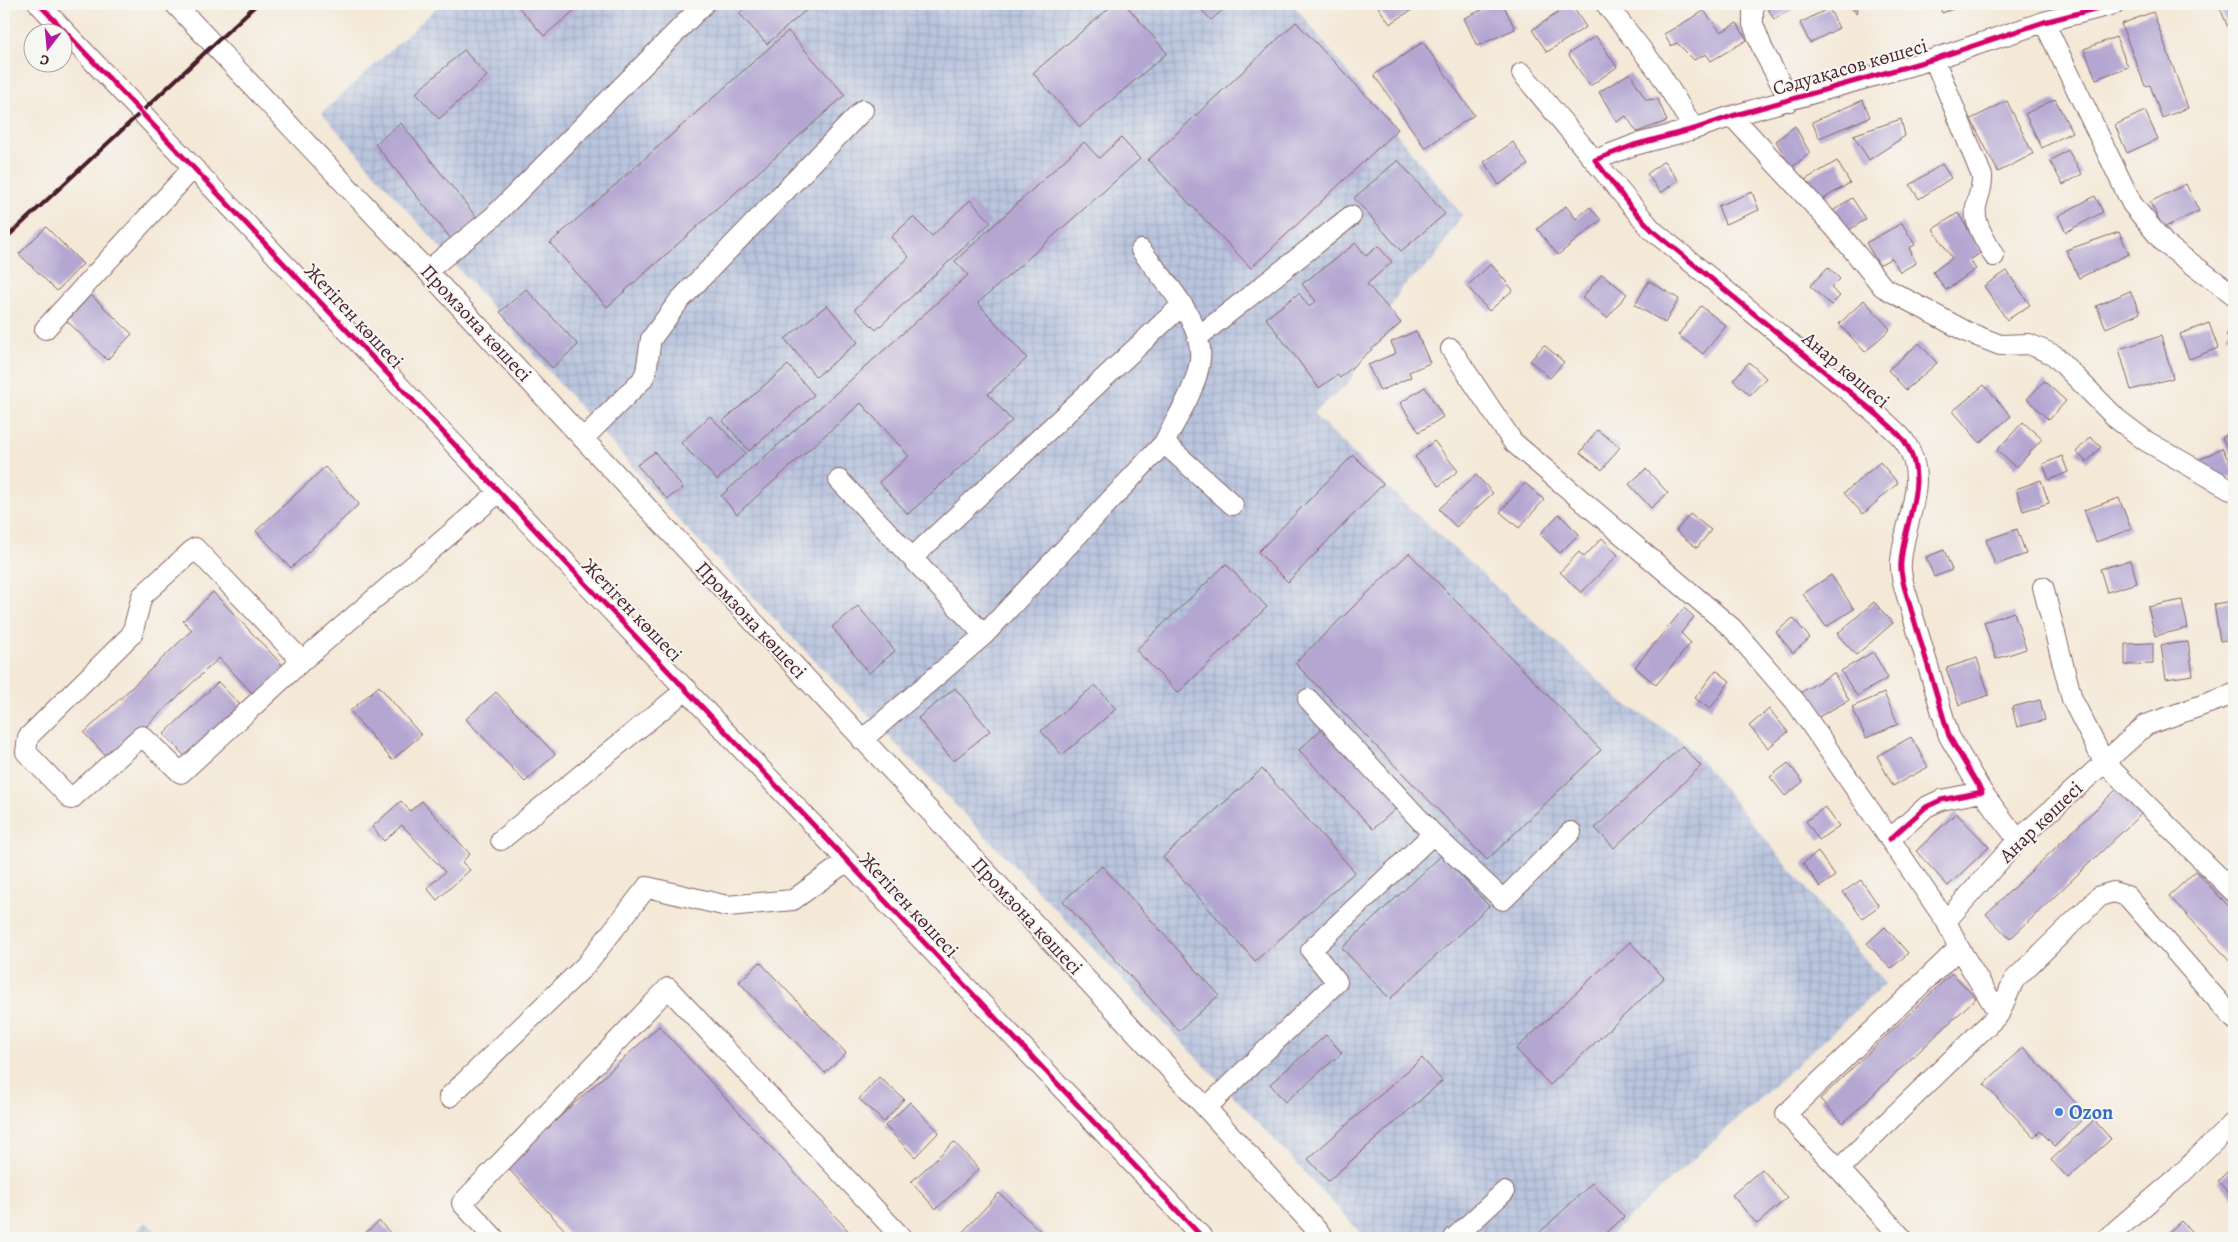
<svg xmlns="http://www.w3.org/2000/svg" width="2238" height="1242" viewBox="0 0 2238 1242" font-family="Alegreya,serif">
<defs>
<pattern id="industrial-grid" width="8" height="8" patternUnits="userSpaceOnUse" patternTransform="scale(1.25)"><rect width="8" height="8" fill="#b9c5de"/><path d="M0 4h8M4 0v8" fill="none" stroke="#a1a9bf"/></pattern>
</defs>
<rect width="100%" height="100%" fill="#f6f6f2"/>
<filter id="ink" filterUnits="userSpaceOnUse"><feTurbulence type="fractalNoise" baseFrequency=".02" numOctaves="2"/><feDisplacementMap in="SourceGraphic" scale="10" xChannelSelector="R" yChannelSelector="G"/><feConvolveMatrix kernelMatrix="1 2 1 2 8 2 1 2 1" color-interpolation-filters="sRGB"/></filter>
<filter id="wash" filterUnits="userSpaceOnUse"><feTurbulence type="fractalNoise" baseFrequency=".0096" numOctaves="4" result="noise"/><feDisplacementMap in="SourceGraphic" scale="20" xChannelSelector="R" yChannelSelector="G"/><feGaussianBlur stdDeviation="1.12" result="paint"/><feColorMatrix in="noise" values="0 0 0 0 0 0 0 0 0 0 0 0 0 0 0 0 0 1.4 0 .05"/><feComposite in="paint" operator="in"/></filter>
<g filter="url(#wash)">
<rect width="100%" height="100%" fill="#f4e8d7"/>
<path fill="url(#industrial-grid)" d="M441,4h852l169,211 -30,47 -30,25 -54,97 -35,29 74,74 235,215 65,42 198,240 -278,254h-242l-106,-115 -262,-275 -311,-320 -364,-415z
M146,1222l15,16h-32z"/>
<g id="blocks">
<path fill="#b3a6d1" d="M516,4h66l-38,32z
M750,4h63l-46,40 -28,-31z
M1114,4h11l42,49 -87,74 -47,-54z
M1196,4h34l-19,16z
M1376,4h40l2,2 -28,18z
M1495,4h8l12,25 -38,17 -13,-28z
M1571,4l15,23 -39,25 -15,-22z
M1765,4h37l-28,15z
M1848,4h10l-2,9z
M1939,4h28l-25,9z
M2221,4h13v39l-15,-38z
M1829,8l10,20 -29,15 -10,-20z
M1704,11l17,21 16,-9 10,17 -36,21 -5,-7 -12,6 -17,-17 -6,3 -7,-12z
M2153,12l35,96 -26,10 -12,-33 -5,1 -24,-62z
M1296,22l102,107 -147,139 -103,-108z
M788,31l57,64 -238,212 -57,-64z
M1596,36l21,31 -27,19 -22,-32z
M2116,37l12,30 -32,12 -12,-30z
M1423,42l51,73 -49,33 -51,-73z
M464,50l23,26 -48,43 -23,-26z
M1630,73l16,27 12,-1 9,22 -30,11 -11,-16 -9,6 -18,-30z
M2055,99l17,33 -30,16 -17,-34z
M1863,100l7,17 -51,21 -7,-16z
M2007,101l26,53 -35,18 -27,-53z
M2145,111l13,28 -31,14 -12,-28z
M1901,119l4,17 -36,24 -16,-25z
M401,123l76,95 -26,21 -76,-95z
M1795,126l15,27 -19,15 -15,-27z
M1121,138l19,21 -162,144 49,55 -39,36 24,27 -104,93 -29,-32 30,-26 -48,-53 -124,111 -16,-18 247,-221 -13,-14 129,-119 15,16z
M1513,142l15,23 -29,20 -15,-23z
M2068,150l14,24 -19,11 -13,-24z
M1398,160l47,54 -44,37 -47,-53z
M1664,161l14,19 -17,13 -14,-19z
M1837,161l13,22 -34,20 -13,-22z
M1942,164l9,14 -32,21 -9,-14z
M2186,184l13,27 -36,17 -13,-26z
M1752,192l7,18 -34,14 -7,-18z
M2095,196l8,16 -37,20 -8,-16z
M1852,198l14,21 -21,14 -14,-21z
M970,200l21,22 -115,108 -21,-21 54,-52 -18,-20 22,-20 19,19z
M1566,206l10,13 14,-12 11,13 -43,35 -21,-26z
M1958,213l24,39 -12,8 6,9 -30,21 -13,-18 19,-14 -19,-29z
M1902,223l13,22 -6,3 7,15 -16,9 -8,-14 -13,7 -13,-22z
M46,227l37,37 -26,27 -38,-37z
M2119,232l10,22 -50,24 -13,-28z
M1356,243l10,13 12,-10 14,16 -25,22 34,39 -61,55 -3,-3 -18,13 -53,-70 33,-25 10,14 7,-6 -14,-17z
M1491,264l22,26 -24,21 -22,-25z
M1828,267l12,12 -9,9 9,8 -9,9 -21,-19z
M2007,271l23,34 -23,15 -23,-34z
M1602,274l25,20 -20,24 -25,-20z
M1649,281l30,18 -14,24 -30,-18z
M526,289l52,56 -26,23 -52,-56z
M2130,291l10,22 -34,15 -10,-22z
M91,295l41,39 -25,26 -40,-39z
M1864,300l26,29 -25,23 -26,-28z
M827,305l31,37 -42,35 -31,-38z
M1701,306l25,20 -23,28 -25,-19z
M2209,323l9,25 -29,11 -9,-25z
M2234,324v17l-8,-6z
M1416,331l14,32 -21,9 2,5 -31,14 -12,-26 28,-12 -5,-11z
M2161,336l12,42 -42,12 -12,-41z
M1919,343l18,20 -31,27 -18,-20z
M1544,345l20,17 -14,16 -20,-17z
M1749,362l17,16 -16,17 -17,-15z
M788,365l26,30 -65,56 -26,-30z
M2044,381l22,20 -17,19 -22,-21z
M1984,385l27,31 -31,27 -27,-32z
M1425,387l18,30 -24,15 -19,-29z
M710,416l36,37 -29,27 -36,-37z
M2023,422l19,17 -26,29 -19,-18z
M1597,430l23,17 -18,23 -22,-17z
M2234,431v29l-12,-22z
M2090,437l11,10 -14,15 -11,-10z
M1434,441l24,30 -19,15 -24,-29z
M2222,448l12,22v5l-10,5 -25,-20z
M655,452l28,36 -16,11 -30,-34z
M1353,455l30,29 -95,98 -30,-30z
M2062,456l6,16 -19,8 -6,-16z
M1880,462l18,21 -35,31 -19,-21z
M325,467l34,37 -68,64 -35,-37z
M1646,469l22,24 -17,15 -22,-24z
M1476,475l17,18 -37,34 -17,-18z
M2041,480l8,23 -26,8 -7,-22z
M1525,483l19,17 -25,28 -19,-16z
M2119,498l12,31 -35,13 -12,-32z
M1559,514l20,20 -19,19 -20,-19z
M1690,514l21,16 -14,18 -21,-17z
M2017,529l9,25 -31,11 -9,-25z
M1602,538l16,17 -37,38 -21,-21 19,-20 5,5z
M1944,550l8,20 -18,7 -8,-20z
M1409,553l192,197 -114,110 -192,-197z
M2131,560l6,23 -30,9 -7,-23z
M1226,564l41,43 -89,86 -42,-43z
M1831,575l23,34 -28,18 -23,-33z
M213,592l75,79 -30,28 -39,-41 -109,102 -26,-27 108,-103 -9,-9z
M2182,600l6,28 -33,8 -7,-29z
M2234,601v38l-14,2 -6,-37z
M1874,602l19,21 -37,32 -19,-21z
M858,606l37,45 -26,22 -37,-46z
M1684,608l10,9 -13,16 10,10 -35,42 -21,-18z
M2014,612l12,37 -30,10 -12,-37z
M1793,618l17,20 -17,15 -17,-21z
M2188,642l5,33 -27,4 -5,-34z
M2153,643v21l-28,1v-21z
M1873,652l15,26 -31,18 -16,-25z
M1977,658l12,37 -30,10 -13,-37z
M1716,670l14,11 -20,28 -15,-11z
M1834,673l15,27 -34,19 -15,-26z
M218,682l28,29 -55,52 -27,-29z
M1095,685l21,24 -54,46 -21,-24z
M379,686l42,49 -29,25 -42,-49z
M955,688l35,43 -37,30 -35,-43z
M496,692l59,62 -30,28 -59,-63z
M1884,693l14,31 -32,14 -14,-31z
M2040,700l5,20 -28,7 -5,-20z
M1769,709l19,23 -20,16 -19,-22z
M1327,724l74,80 -28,25 -74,-79z
M1911,737l17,30 -35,19 -16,-30z
M1682,746l19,20 -87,82 -19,-20z
M1788,763l15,19 -18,14 -15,-19z
M1262,769l93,103 -100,89 -92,-104z
M2118,788l24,25 -132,126 -24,-25z
M401,801l9,10 12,-10 48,53 -8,8 8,8 -33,30 -10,-12 18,-16 -43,-47 -18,16 -12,-14z
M1825,807l14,19 -20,14 -13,-19z
M1956,813l33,34 -41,39 -32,-35z
M1818,852l17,24 -15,11 -17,-24z
M1442,855l47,51 -99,93 -48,-51z
M1102,866l117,129 -40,36 -116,-130z
M2196,871l38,41v53l-65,-69z
M1861,880l18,26 -17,12 -19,-26z
M1885,927l23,26 -17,16 -24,-26z
M1630,942l34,36 -114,107 -34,-36z
M760,962l86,91 -21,20 -86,-91z
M1952,973l24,25 -133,125 -23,-24z
M659,1026l196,212h-283l-66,-72z
M1326,1035l16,18 -57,49 -15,-18z
M2023,1047l64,68 -32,31 -15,-15 -6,6 -50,-53z
M1422,1058l20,23 -114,100 -20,-22z
M879,1077l25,22 -20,23 -25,-23z
M910,1102l29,30 -24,25 -30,-31z
M2094,1120l17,19 -43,39 -17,-18z
M954,1142l25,27 -43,40 -25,-27z
M2234,1165v34l-16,-18z
M1762,1169l25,29 -30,26 -25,-29z
M1592,1183l32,34 -23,21h-67z
M999,1193l49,45 -90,-1z
M379,1221l16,17h-35z
M2181,1221l17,17h-35z"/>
</g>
</g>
<g filter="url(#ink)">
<use href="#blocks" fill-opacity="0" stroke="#866567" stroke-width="1"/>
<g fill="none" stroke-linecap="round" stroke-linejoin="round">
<defs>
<path id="minor" d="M39,4l1164,1234
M175,4l252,267 779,837 118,130
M1606,4l53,68 35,57
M1753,4v20l10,26 27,51
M2044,22l88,182 33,40 69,51
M1934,59l48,117c1,11 -4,20 -6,31 -3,17 11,35 18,49
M1522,73l130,157 228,187c8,8 19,16 25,25 26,39 -2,80 -4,121 -1,7 1,15 3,23l45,150 33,56 -41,8 -15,7 -36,32
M1732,116l103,112 48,59 84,45 33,13 29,-1 25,11 63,64 29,22 88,50
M1595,160l39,-15 60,-16 38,-13 202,-57 110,-37 70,-18
M1141,250c21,28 63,72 59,109 -3,29 -23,58 -36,84
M427,271l66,-54 211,-213
M45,329l148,-161
M1198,337l153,-121
M1451,349l62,93 219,186 63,73 151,220 72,-81 128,-115 88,-31
M583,439l59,-59 4,-8 5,-33 28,-38 184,-191
M839,480l145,155
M912,558l270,-253
M2043,587l29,112 32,63 130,130
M302,661l-107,-113 -53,48 -10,38 -104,103 -2,15 45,47 71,-63 39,37 121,-112 197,-169
M862,740l122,-105 180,-192 69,62
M1982,792l36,48
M1433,834l70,66 68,-68
M501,840l186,-151
M1946,921l13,27 40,66
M449,1097l136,-131 62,-79 80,19 66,-6 54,-39
M1206,1108l131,-126 -26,-32 122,-116 -125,-135
M1839,1169l160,-155 15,-34 86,-84 13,-4 14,4 107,123
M494,1238l-32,-35 206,-215 234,250
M1454,1238l50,-46
M1902,1238l-63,-69 -53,-55 173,-166
M2107,1238l71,-61 56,-55"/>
</defs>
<use href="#minor" stroke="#866567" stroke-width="22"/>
<use href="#minor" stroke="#fff" stroke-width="20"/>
<path stroke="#4a1f2b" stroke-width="4" d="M4,240l253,-236"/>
<defs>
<path id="cycleway" d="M39,4l1164,1234
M1890,839l36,-32 15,-7 41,-8 -33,-56 -45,-150c-2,-8 -4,-16 -3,-23 2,-41 30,-82 4,-121 -6,-9 -17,-17 -25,-25l-228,-187 -22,-24 -35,-46 39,-15 60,-16 38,-13 202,-57 110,-37 70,-18"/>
</defs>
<use href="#cycleway" stroke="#f6f6f2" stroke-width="8"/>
<use href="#cycleway" stroke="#d6006c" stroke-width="5"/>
</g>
</g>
<circle fill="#3f7fe0" stroke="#f6f6f2" stroke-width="2" cx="2059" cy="1112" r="5"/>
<g text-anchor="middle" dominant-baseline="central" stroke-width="4" stroke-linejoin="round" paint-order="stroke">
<g font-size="20" fill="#4a1f2b" stroke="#f6f6f2">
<text transform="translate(1850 67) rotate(-16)">Сәдуақасов көшесі</text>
<text transform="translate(354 316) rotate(47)">Жетіген көшесі</text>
<text transform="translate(476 323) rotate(47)">Промзона көшесі</text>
<text transform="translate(1846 370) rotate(40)">Анар көшесі</text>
<text transform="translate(632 610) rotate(46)">Жетіген көшесі</text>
<text transform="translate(751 620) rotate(47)">Промзона көшесі</text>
<text transform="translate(2041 822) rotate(-44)">Анар көшесі</text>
<text transform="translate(909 905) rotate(47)">Жетіген көшесі</text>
<text transform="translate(1027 916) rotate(47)">Промзона көшесі</text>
</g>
<g font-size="20" font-weight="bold" fill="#366cbe" stroke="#f6f6f2" text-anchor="start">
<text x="2069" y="1112">Ozon</text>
</g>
</g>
<rect width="2238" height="1242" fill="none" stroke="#f6f6f2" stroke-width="20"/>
<g transform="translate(48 48) rotate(196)"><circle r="24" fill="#f6f6f2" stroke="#b1a0a2"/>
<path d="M0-4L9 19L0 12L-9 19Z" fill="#b5179e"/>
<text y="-8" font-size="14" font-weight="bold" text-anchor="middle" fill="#4a1f2b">С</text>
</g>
</svg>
